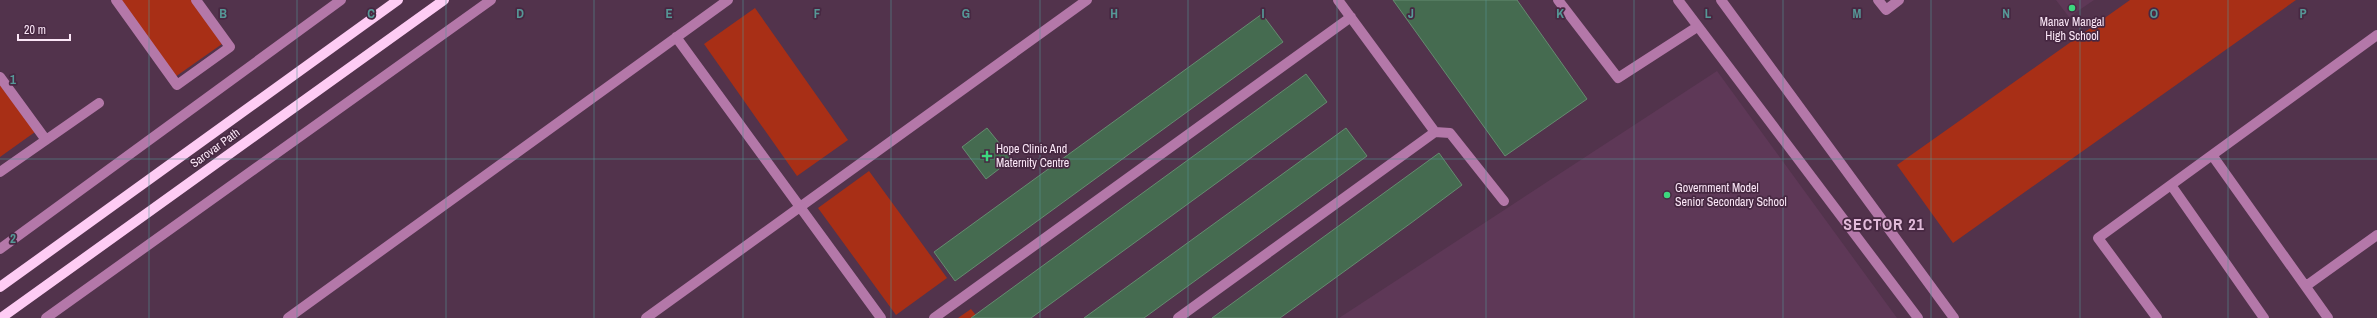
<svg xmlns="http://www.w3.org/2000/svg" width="2377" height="318" viewBox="0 0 2377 318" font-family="'Archivo Narrow',sans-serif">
<rect width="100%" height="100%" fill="#52334c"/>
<path fill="#5e3857" d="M2056,0h38l-25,17z
M1717,71l180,247h-558z"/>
<path fill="#a82f16" d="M120,0h71l31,44 -47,33z
M2130,0h166l-343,243 -56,-78z
M755,8l93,132 -51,36 -93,-132z
M0,85l35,47 -35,25z
M869,171l78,107 -51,37 -78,-107z
M971,309l7,9h-20z"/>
<path fill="#456b50" stroke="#658c70" d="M1393,0h124l70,99 -82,57z
M1262,14l21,28 -328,239 -21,-29z
M1306,74l21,28 -109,80 -187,136h-60z
M987,128l25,31 -26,20 -24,-32z
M1346,128l21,28 -197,143 -26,19h-60z
M1439,153l23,32 -51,38 -131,95h-68z"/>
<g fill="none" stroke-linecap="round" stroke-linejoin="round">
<path stroke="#b478a9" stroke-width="10" d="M116,0l61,85 53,-38 -34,-47
M1338,0l97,132
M1558,0l60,78 79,-51
M1678,0l240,318
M1721,0l233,318
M1878,0l8,10 13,-10
M676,37l205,281
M0,77l46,63
M2212,155l116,163
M0,172l99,-69
M2171,185l93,133
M0,249l341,-249
M2306,286l71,-51
M46,318l445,-318
M288,318l440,-318
M646,318l441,-318
M934,318l417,-301
M1178,318l257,-186 15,1 54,68
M2157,318l-59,-80 279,-203"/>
<path stroke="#feccf4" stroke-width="10" d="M0,287l398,-287
M1,318l443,-318"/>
</g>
<path fill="none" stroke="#569897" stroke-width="1" stroke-opacity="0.55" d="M149,0v318M297,0v318M446,0v318M594,0v318M743,0v318M891,0v318M1040,0v318M1188,0v318M1337,0v318M1486,0v318M1634,0v318M1783,0v318M1931,0v318M2080,0v318M2228,0v318M0,159h2377"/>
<g fill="#3dd77e" stroke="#472842" stroke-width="1.5">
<circle cx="2072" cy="8" r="4"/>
<path d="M985 150h4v4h4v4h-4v4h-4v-4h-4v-4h4z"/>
<circle cx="1667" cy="195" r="4"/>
</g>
<g text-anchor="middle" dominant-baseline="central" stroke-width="3.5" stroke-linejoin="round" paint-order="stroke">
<g font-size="12" fill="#fbe7f7" stroke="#472842" text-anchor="start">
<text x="2072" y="22" text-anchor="middle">Manav Mangal<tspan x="2072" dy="14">High School</tspan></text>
<text x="996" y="149">Hope Clinic And<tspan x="996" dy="14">Maternity Centre</tspan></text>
<text x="1675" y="188">Government Model<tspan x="1675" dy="14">Senior Secondary School</tspan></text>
</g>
<g font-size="12" fill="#fbe7f7" stroke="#472842">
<text transform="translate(215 148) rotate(-36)">Sarovar Path</text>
</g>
<g font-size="16" font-weight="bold" letter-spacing="1" fill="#e1bad9" stroke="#472842">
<text x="1884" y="224">SECTOR 21</text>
</g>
</g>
<g font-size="13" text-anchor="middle" font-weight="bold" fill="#569897" stroke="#472842" stroke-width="3.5" stroke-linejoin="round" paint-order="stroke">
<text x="223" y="18">B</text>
<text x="371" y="18">C</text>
<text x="520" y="18">D</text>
<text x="669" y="18">E</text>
<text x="817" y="18">F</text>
<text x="966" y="18">G</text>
<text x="1114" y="18">H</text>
<text x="1263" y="18">I</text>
<text x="1411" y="18">J</text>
<text x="1560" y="18">K</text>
<text x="1708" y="18">L</text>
<text x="1857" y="18">M</text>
<text x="2006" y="18">N</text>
<text x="2154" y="18">O</text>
<text x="2303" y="18">P</text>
<text x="13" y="84">1</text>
<text x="13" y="243">2</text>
</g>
<path d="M18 34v6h52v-6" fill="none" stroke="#fbe7f7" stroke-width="2"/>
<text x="24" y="34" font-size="12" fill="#fbe7f7" stroke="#472842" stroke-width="3" paint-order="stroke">20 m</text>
</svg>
